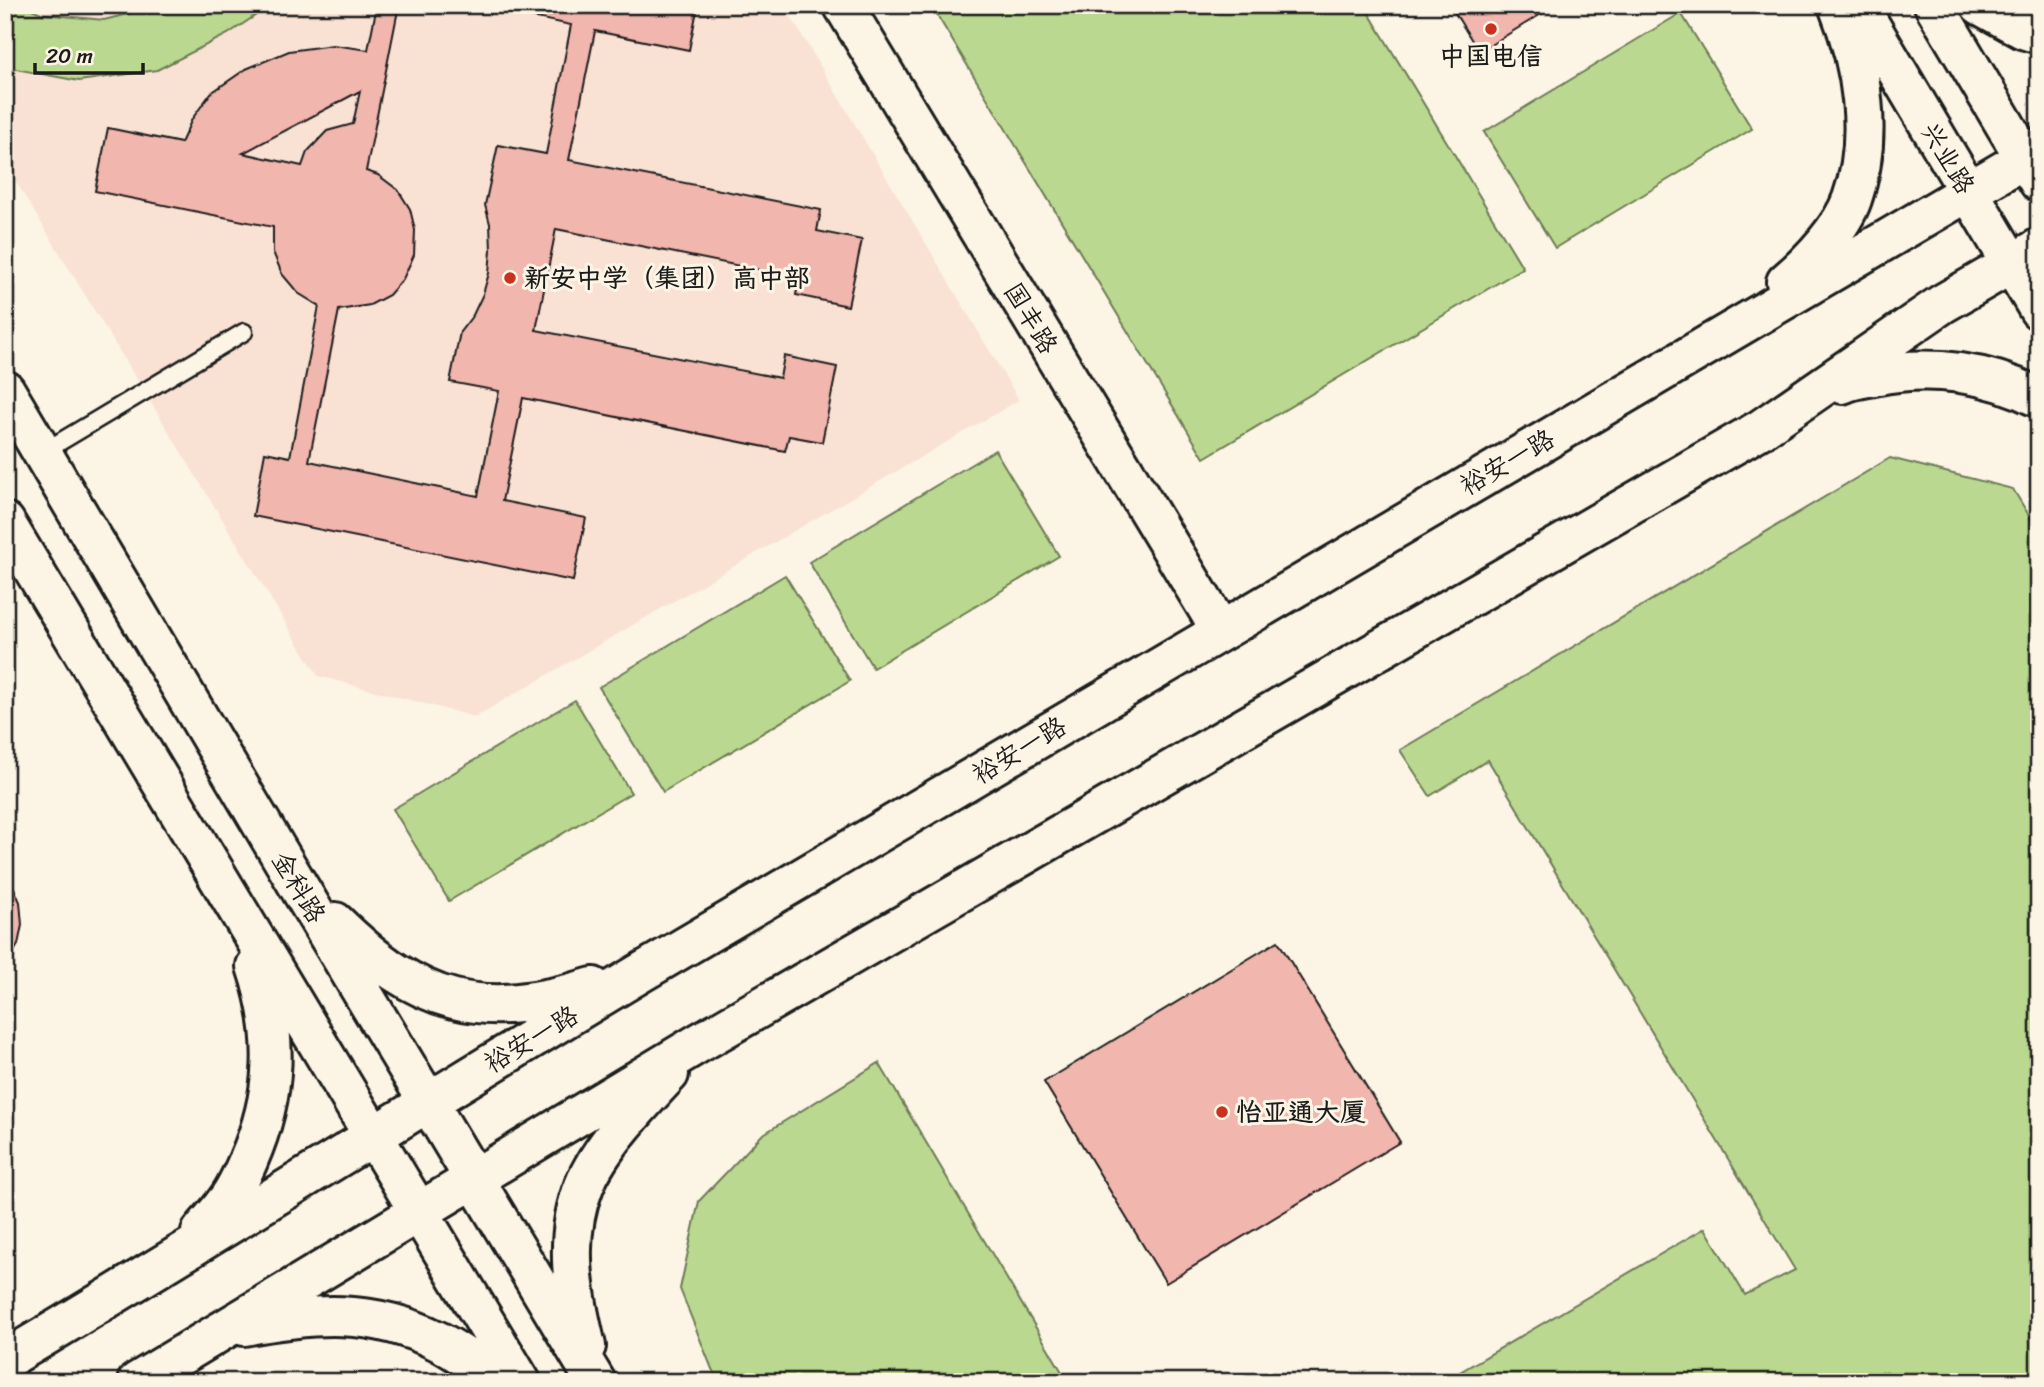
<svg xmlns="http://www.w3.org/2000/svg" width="2044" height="1387" viewBox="0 0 2044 1387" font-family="Sriracha,'LXGW WenKai TC',sans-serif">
<rect width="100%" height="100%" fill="#fcf5e5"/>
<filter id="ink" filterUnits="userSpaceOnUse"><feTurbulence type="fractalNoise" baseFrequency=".0143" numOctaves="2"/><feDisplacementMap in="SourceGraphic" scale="14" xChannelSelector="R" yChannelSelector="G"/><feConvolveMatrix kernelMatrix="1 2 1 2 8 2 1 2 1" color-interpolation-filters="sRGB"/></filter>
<g filter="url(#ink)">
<path fill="#f9e2d4" d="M5,5h779l235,395 -544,317 -157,-41 -313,-512z"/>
<path fill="#bbd890" stroke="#6c7a56" stroke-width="2" d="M5,5h18l20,9 61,6 59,-15h108l-43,29 -71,36 -78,11 -74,-14z
M931,5h433l159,263 -319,190z
M1681,13l71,116 -197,119 -71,-116z
M995,450l64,106 -186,112 -64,-106z
M1890,458l123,31 26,43v850h-596l262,-154 40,67 50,-25 -307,-510 -58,36 -30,-46z
M785,575l65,106 -187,111 -64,-105z
M575,700l56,93 -182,108 -56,-92z
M879,1063l189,319h-348l-8,-13 -32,-80 19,-88 63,-66z"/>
<path fill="#f1b6ae" stroke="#1c1c1c" stroke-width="2" fill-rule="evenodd" d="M377,5h22l-33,166 12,4 20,15 12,19 5,21 -1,25 -11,24 -14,16 -19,10 -31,5 -30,151 169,35 21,-105 -49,-9 10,-50 13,-17 10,-21 6,-21 2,-23 -1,-26 -5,-19 13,-60 48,9 25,-129 -98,-20h225l-9,45 -94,-19 -26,129 252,50 -4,21 45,9 -14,66 -52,-11 3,-17 -243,-49 -20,101 244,48 4,-22 53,11 -15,75 -33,-6 -4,15 -262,-53 -21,103 84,17 -13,63 -320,-65 12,-64 25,5 29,-151 -21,-13 -16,-19 -9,-22v-25l-178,-36 13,-63 73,15 11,-24 19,-26 35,-24 43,-18 44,-6 35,5zM360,91l-7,33 -26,7 -20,21 -5,14 -59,-13z
M1450,5h106l-77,47z
M5,867l15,35 2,23 -4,20 -13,21z
M1278,941l122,201 -234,141 -122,-201z"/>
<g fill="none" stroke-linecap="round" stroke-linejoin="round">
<defs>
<path id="lane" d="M43,452l201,-120"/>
<path id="secondary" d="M843,5l378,626
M1858,5l181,305
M1934,5l105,177
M1980,5l43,24 16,5
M1786,282c24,-20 56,-54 66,-83 22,-62 10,-134 -14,-194
M1842,384c10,-5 22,-6 32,-8 55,-12 115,-4 165,22
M5,390l294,497 297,495
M5,522l516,860
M335,922c85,83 144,100 258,65
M201,1232c8,-10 17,-19 24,-29 10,-12 17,-28 23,-42 29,-66 31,-126 8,-195
M244,1326c69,-13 129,-18 194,15 22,11 42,27 62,41
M586,1346c-13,-52 -23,-109 -2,-160 15,-38 57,-82 85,-112
M5,1360c214,-127 424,-260 637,-388l1397,-822
M137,1382l562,-339 1062,-614 181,-125 97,-56"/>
</defs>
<use href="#lane" stroke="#1c1c1c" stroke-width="21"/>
<use href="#secondary" stroke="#1c1c1c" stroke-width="44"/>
<use href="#lane" stroke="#fcf5e5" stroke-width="16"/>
<use href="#secondary" stroke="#fcf5e5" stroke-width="38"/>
</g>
</g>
<g fill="#c8321e" stroke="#fcf5e5" stroke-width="2.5">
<circle cx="1491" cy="29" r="7"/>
<circle cx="510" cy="278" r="7"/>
<circle cx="1222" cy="1112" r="7"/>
</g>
<g text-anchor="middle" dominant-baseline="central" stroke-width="6" stroke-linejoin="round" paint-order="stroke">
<g font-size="26" font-weight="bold" fill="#1c1c1c" stroke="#fcf5e5" text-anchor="start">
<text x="1491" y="56" text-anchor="middle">中国电信</text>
<text x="524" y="278">新安中学（集团）高中部</text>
<text x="1236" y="1112">怡亚通大厦</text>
</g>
<g font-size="26" fill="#1c1c1c" stroke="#fcf5e5">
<text transform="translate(1948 158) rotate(59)">兴业路</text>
<text transform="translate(1031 318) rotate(59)">国丰路</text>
<text transform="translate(1507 462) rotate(-30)">裕安一路</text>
<text transform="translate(1019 750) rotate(-31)">裕安一路</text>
<text transform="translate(299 887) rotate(59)">金科路</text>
<text transform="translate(531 1039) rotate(-31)">裕安一路</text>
</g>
</g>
<rect width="2044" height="1387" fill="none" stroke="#fcf5e5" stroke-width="28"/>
<rect x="14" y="14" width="2016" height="1359" fill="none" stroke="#1c1c1c" stroke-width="2.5" filter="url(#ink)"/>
<path d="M35 63v10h108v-10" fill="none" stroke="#1c1c1c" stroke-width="3.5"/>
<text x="46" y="63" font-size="21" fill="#1c1c1c" stroke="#fcf5e5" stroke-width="5" paint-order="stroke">20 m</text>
</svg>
